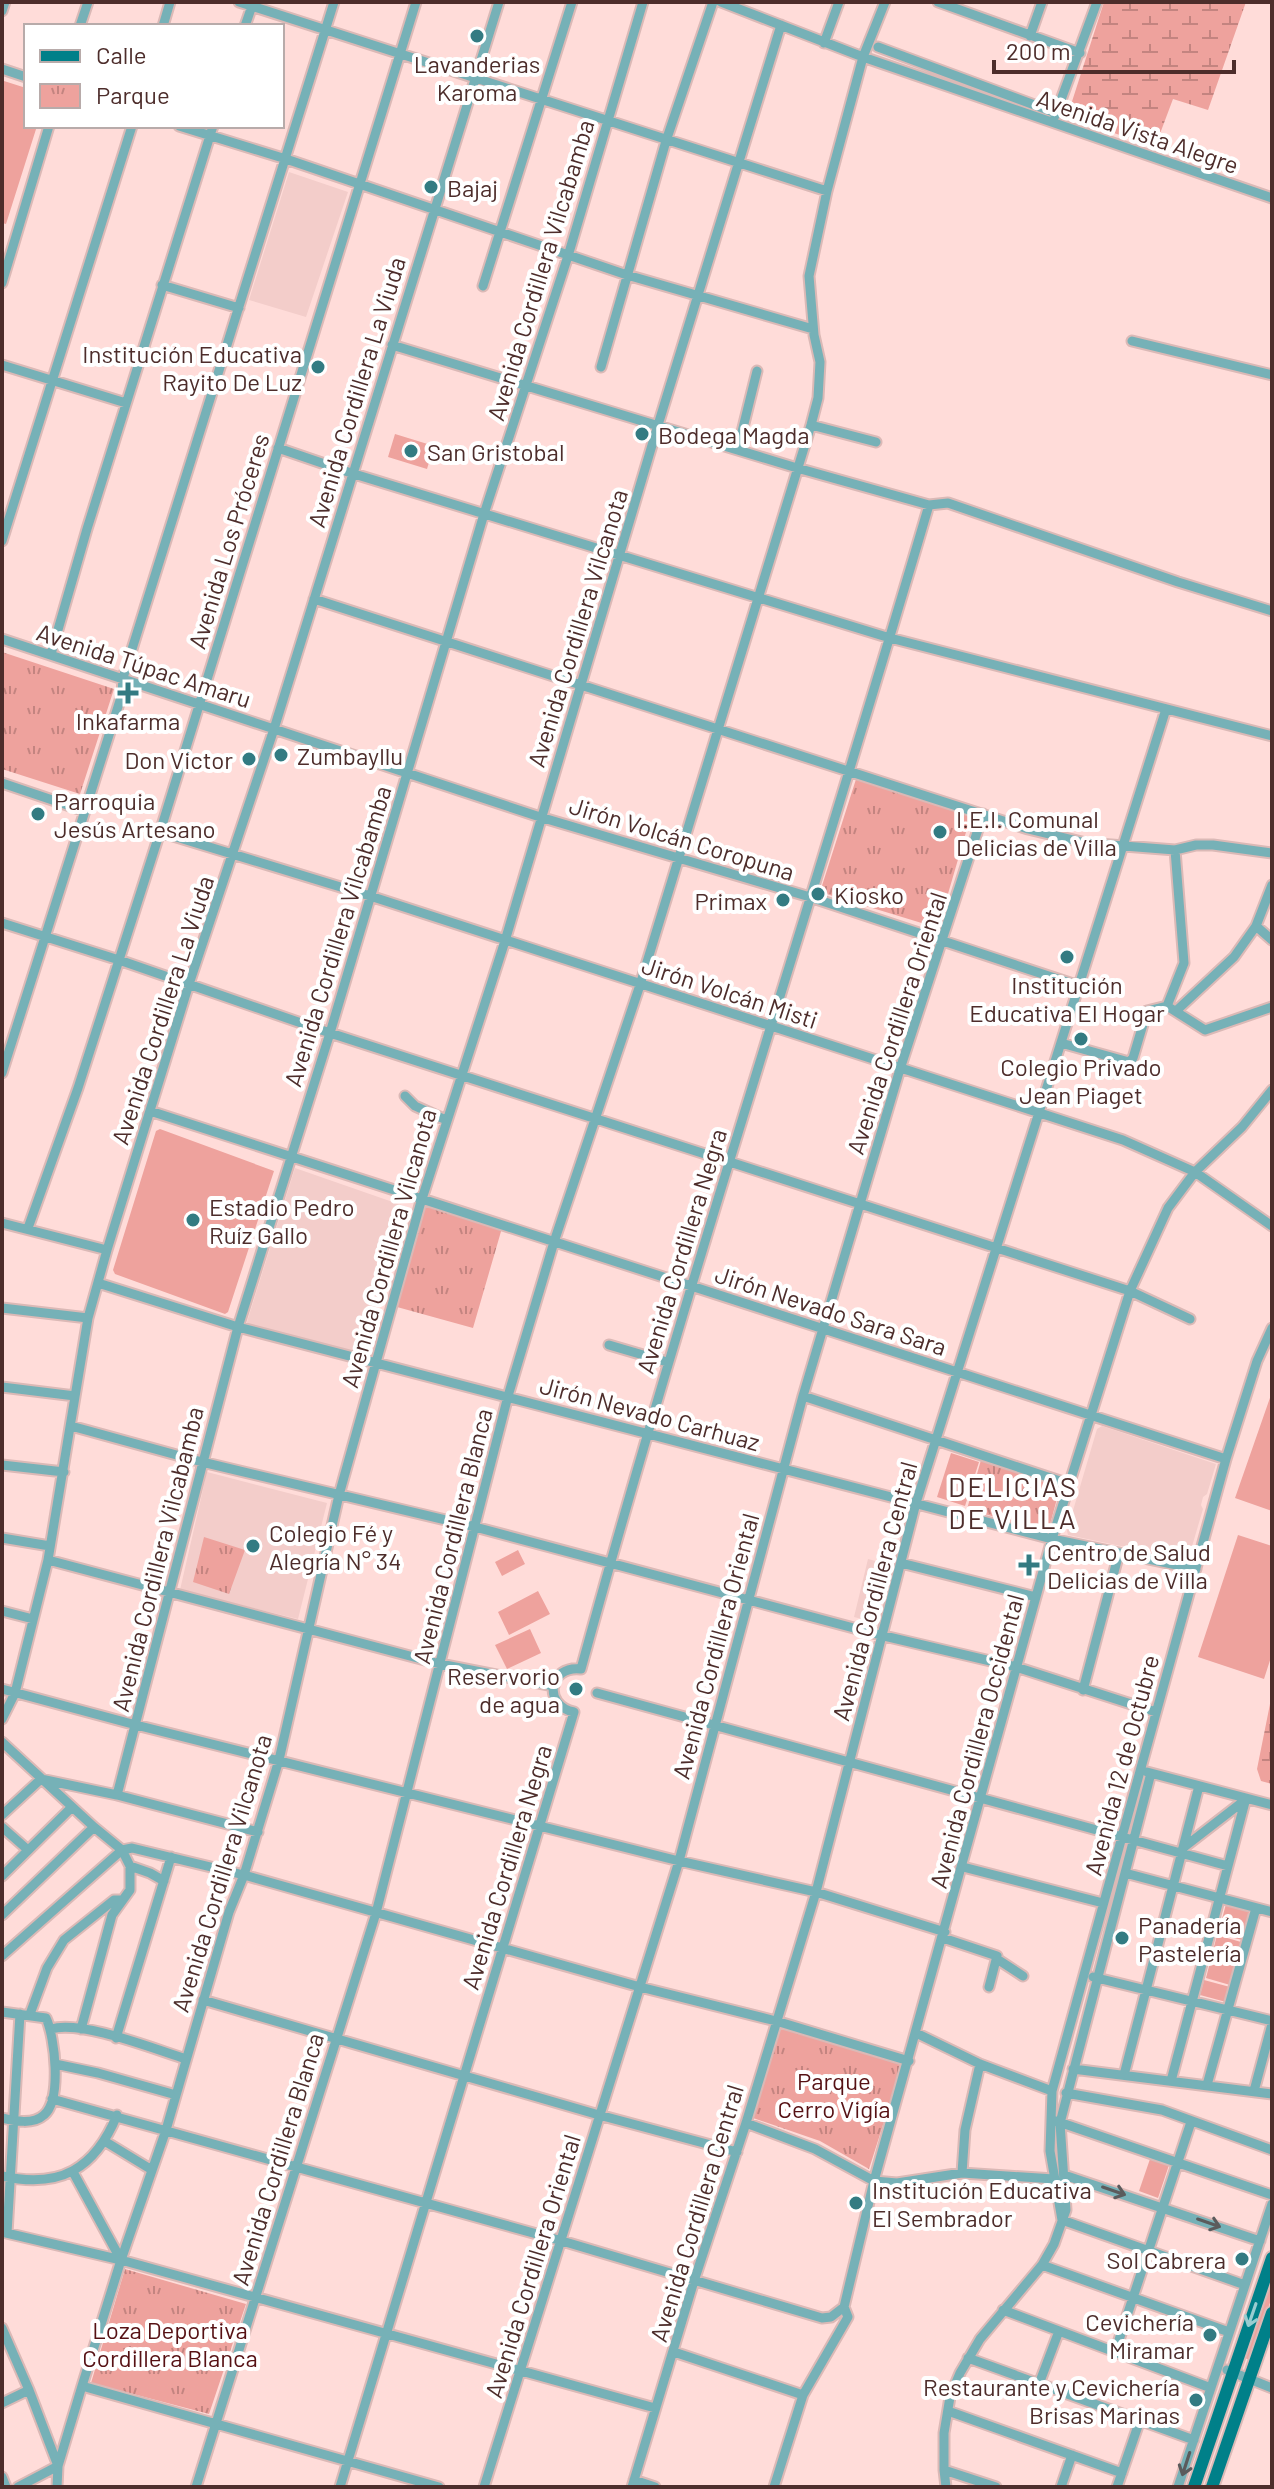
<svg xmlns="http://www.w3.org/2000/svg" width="1274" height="2489" font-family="Barlow,sans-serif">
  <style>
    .built { fill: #f3cdca }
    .grass { fill: #eea29d }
    .wetland { fill: url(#wetland-marsh) }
    .park { fill: url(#park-tufts) }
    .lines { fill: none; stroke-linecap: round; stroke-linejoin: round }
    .minor-casing { stroke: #dbb9b6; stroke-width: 13 }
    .major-casing { stroke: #dbb9b6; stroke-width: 16 }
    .minor { stroke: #76b1b7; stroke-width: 9 }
    .major { stroke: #008089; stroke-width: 12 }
    .oneway { stroke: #5b5b5c }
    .oneway2 { stroke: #99ccd0 }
    .poi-dot { fill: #337b82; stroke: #fff; stroke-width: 3 }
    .labels { text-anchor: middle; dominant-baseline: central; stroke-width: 8; stroke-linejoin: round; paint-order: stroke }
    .poi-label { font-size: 24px; fill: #4d2d2b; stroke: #fff; text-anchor: start }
    .street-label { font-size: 24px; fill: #4d2d2b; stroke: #fff }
    .park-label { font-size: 24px; fill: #561114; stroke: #fff }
    .quarter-label { font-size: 28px; letter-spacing: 2px; fill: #4d2d2b; stroke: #fff }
  </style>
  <defs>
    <pattern id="wetland-marsh" width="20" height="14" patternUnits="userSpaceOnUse" patternTransform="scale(2)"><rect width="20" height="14" fill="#eea29d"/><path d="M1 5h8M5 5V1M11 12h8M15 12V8" fill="none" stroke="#c38480"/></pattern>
    <pattern id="park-tufts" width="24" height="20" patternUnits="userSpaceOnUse" patternTransform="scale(2)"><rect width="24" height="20" fill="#eea29d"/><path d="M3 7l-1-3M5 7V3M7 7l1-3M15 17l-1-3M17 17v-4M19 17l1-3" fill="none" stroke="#c38480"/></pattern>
  </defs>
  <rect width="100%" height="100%" fill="#ffdcd9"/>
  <path class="built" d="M289 172 348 192 306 317 249 300Z
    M295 1168 407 1207 361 1354 246 1325Z
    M1102 1426 1216 1464 1207 1494 1203 1497 1201 1505 1203 1509 1188 1560 1068 1535 1067 1531 1097 1429Z
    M207 1472 327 1503 298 1619 180 1590Z
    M868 1559 891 1565 877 1623 854 1617Z"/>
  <path class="grass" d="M4 81 26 88V126H37L6 224 2 223Z
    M395 434 434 446 427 469 388 457Z
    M160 1129 274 1171 228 1312 225 1314 115 1274 113 1270 156 1131Z
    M1272 1392V1511L1235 1498Z
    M951 1453 979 1462 965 1506 937 1497Z
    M1238 1535 1272 1546V1654L1264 1679 1198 1657Z
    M518 1550 525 1564 502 1576 495 1562Z
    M538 1591 550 1614 509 1635 498 1612Z
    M530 1629 541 1653 507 1669 495 1645Z
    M1226 1904 1250 1910 1242 1940 1218 1934Z
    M1217 1935 1241 1942 1230 1985 1206 1978Z
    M1150 2159 1169 2165 1158 2198 1139 2191Z
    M1272 2268V2297L1250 2360 1242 2357Z"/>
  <path class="wetland" d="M1104 2H1246L1208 110 1173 99 1155 147 1067 117Z
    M1272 1694V1784L1261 1781 1257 1769Z"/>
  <path class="park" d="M2 652 114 689 80 794 2 769Z
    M857 776 971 815 938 928 820 892Z
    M426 1204 502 1228 473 1328 397 1307Z
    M981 1460 1061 1484 1048 1532 967 1509Z
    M204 1537 245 1550 229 1594 193 1582Z
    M1204 1980 1230 1987 1226 2002 1200 1995Z
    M779 2025 903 2062 869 2169 820 2141 753 2118Z
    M125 2269 246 2304 209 2414 91 2383Z"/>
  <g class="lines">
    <g class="minor-casing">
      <path id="minor" d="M239 2 827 191
        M721 2 863 57 1272 198
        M938 2 1080 53
        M2 11 5 2
        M80 26 88 2
        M163 26 170 2
        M245 26 253 3
        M1030 36 1042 2
        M824 43 839 2
        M878 47 1056 113
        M2 69 26 77
        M1055 116 1097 2
        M179 126 286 159 627 275 813 329
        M2 283 49 126
        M162 285 239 308
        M483 286 572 2
        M1132 341 1272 375
        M392 345 797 468 929 505 948 503 1178 582 1272 611
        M2 365 126 403
        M601 367 666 141 713 2
        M811 425 876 442
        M278 448 351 473 890 638 1272 736
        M738 448 757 371
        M2 541 132 126
        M314 599 1028 829 1086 843 1175 850 1196 845H1213L1272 853
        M2 639 540 817 810 897 1079 986
        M51 654 87 529 213 126
        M2 783 85 811
        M160 832 370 896 1123 1140 1195 1172 1272 1226
        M2 923 119 960 330 1033 1130 1291 1190 1319
        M1256 926 1272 940
        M1167 1006 1184 963 1175 850
        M1176 1011 1234 957 1256 926 1272 885
        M1061 1043 1129 1062 1133 1058 1147 1011 1167 1006 1205 1030 1272 1007
        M2 1073 122 694 123 678 334 2
        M405 1096 415 1106 446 1120
        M150 1111 1226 1459
        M2 1223 107 1250
        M28 1228 78 1088 160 832 416 2
        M98 1283 238 1327 1052 1539 1196 1569
        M2 1308 88 1318
        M609 1345 667 1362
        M2 1387 75 1396
        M803 1396 1069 1484
        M71 1426 202 1462 475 1527 880 1635 1016 1667 1156 1712
        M2 1465 64 1472
        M2 1538 50 1546
        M48 1560 440 1664 554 1686
        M901 1563 1036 1597
        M2 1611 33 1619
        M2 1689 136 1725 679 1861 816 1892 945 1932
        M1083 1690 1119 1553
        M597 1693 1228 1866
        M2 1719 15 1693 48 1560 88 1318 107 1250 189 984 274 729 499 2
        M2 1742 94 1827 122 1850 130 1866V1890L112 1915 81 2029
        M1147 1772 1272 1805
        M117 1795 238 1327 330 1033 484 514 568 256 643 2
        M2 1815 41 1779 117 1795 258 1832
        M2 1827 28 1850
        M1183 1848 1245 1800
        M122 1850 132 1848 244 1875 640 1987 776 2021 909 2061
        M130 1866 150 1873 164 1881
        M963 1867 1103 1903
        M1125 1873 1272 1912
        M2 1876 72 1807
        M2 1915 94 1827
        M943 1938 997 1956 989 1987
        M2 1956 122 1850
        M997 1959 1023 1976
        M1093 1977 1272 2021
        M203 2000 599 2115 737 2152
        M2 2012 46 2018C55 2037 62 2100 44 2115 33 2125 15 2121 2 2118
        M30 2014 47 1968 64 1940 114 1900H121
        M51 2029C82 2020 154 2049 186 2059
        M916 2033 980 2064 1052 2091
        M116 2038 171 1857
        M55 2064 98 2073 176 2095
        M1073 2069 1272 2094
        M1124 2075 1199 1786
        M1171 2081 1246 1798
        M1207 2085 1256 1908
        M1254 2091 1272 2024
        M1066 2093 1162 2110 1272 2150
        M52 2099 562 2241 822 2318 831 2317 844 2307 874 2181 1052 1539 1130 1291 1168 1208 1195 1172 1242 1127 1272 1090
        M1056 2121 1272 2195
        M746 2123 815 2149 874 2181 897 2183 962 2173 1054 2179
        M106 2142 152 2170
        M73 2172 121 2260
        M962 2173 965 2130 980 2064
        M1064 2175 1260 2241
        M2 2176C60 2189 95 2169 117 2115
        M1062 2220 1050 2151 1052 2091 1226 1459 1257 1361 1272 1328
        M1062 2220 1245 2285
        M2 2232 121 2260 655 2408
        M7 2233 20 2014
        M1042 2265 1229 2332
        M1003 2310 1211 2388
        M2 2328 29 2390 58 2466 18 2487
        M674 2352 803 2395
        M1115 2352 1191 2122
        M968 2358 1194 2440
        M1227 2370 1272 2388
        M1039 2384 1059 2331
        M82 2386 439 2487
        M2 2403 29 2390
        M948 2411 1122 2473
        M944 2470 996 2487
        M2 2477 6 2487
        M634 2480 655 2487
        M57 2487 58 2466 82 2386 121 2260 166 2130 229 1912 244 1875 279 1760 339 1495 420 1205 505 941 658 425 781 25
        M196 2487 376 1913 508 1396 554 1242 640 985 811 425 818 398 820 362 814 335 809 276 827 191 863 57 885 2
        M340 2487 574 1712C542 1705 549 1665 581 1669 688 1278 815 894 929 505
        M484 2487 679 1861 803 1396 900 1069 983 814
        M632 2487 694 2281 746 2123 816 1892 916 1503 1166 709
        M774 2487 803 2395 848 2317 844 2307
        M946 2487 944 2470V2433L950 2397 960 2373 980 2339 1042 2265 1054 2244 1066 2210 1060 2123 1151 1773
        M1061 2487 1072 2455
        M1117 2487 1140 2420
        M1178 2487 1272 2204"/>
    </g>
    <g class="major-casing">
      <path id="major" d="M1194 2487 1272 2258
        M1212 2487 1272 2313"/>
    </g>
    <use href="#minor" class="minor"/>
    <use href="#major" class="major"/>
  </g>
  <defs><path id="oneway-shaft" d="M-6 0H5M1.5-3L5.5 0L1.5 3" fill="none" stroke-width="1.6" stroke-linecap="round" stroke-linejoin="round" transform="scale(2)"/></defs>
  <g class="oneway">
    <use href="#oneway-shaft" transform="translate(1114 2191) rotate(19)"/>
    <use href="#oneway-shaft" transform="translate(1209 2223) rotate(19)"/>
    <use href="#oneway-shaft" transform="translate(1186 2464) rotate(108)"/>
  </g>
  <use class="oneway2" href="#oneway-shaft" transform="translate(1252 2315) rotate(109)"/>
  <g class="poi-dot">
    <circle cx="477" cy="36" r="8"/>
    <circle cx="431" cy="187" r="8"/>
    <circle cx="318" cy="367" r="8"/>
    <circle cx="642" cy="434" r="8"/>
    <circle cx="411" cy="451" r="8"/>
    <path d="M124 681h8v8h8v8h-8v8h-8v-8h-8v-8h8z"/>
    <circle cx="281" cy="755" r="8"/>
    <circle cx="249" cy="759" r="8"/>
    <circle cx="38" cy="814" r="8"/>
    <circle cx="940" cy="832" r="8"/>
    <circle cx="818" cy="894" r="8"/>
    <circle cx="783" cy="900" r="8"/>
    <circle cx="1067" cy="957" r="8"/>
    <circle cx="1081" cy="1039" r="8"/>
    <circle cx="193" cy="1220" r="8"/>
    <circle cx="253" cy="1546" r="8"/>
    <path d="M1025 1553h8v8h8v8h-8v8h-8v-8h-8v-8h8z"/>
    <circle cx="576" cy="1689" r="8"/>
    <circle cx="1122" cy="1938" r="8"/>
    <circle cx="856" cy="2203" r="8"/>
    <circle cx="1242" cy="2259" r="8"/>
    <circle cx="1210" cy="2335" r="8"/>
    <circle cx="1196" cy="2400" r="8"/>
  </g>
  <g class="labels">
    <g class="poi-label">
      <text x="477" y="63" text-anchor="middle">Lavanderias<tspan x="477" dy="28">Karoma</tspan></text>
      <text x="447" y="187">Bajaj</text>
      <text x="302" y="353" text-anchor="end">Institución Educativa<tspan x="302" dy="28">Rayito De Luz</tspan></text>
      <text x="658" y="434">Bodega Magda</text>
      <text x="427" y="451">San Gristobal</text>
      <text x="128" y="720" text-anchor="middle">Inkafarma</text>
      <text x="297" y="755">Zumbayllu</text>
      <text x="233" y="759" text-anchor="end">Don Victor</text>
      <text x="54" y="800">Parroquia<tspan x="54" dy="28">Jesús Artesano</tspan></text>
      <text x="956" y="818">I.E.I. Comunal<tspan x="956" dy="28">Delicias de Villa</tspan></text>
      <text x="834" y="894">Kiosko</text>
      <text x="767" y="900" text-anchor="end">Primax</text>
      <text x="1067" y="984" text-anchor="middle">Institución<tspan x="1067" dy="28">Educativa El Hogar</tspan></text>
      <text x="1081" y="1066" text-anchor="middle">Colegio Privado<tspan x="1081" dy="28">Jean Piaget</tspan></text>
      <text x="209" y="1206">Estadio Pedro<tspan x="209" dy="28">Ruíz Gallo</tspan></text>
      <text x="269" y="1532">Colegio Fé y<tspan x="269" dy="28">Alegría N° 34</tspan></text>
      <text x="1047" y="1551">Centro de Salud<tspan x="1047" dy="28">Delicias de Villa</tspan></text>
      <text x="560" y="1675" text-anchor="end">Reservorio<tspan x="560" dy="28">de agua</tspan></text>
      <text x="1138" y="1924">Panadería<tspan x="1138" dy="28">Pastelería</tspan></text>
      <text x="872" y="2189">Institución Educativa<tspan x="872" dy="28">El Sembrador</tspan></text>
      <text x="1226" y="2259" text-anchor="end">Sol Cabrera</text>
      <text x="1194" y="2321" text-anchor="end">Cevichería<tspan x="1194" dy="28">Miramar</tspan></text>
      <text x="1180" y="2386" text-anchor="end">Restaurante y Cevichería<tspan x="1180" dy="28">Brisas Marinas</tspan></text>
    </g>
    <g class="street-label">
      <text transform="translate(1138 131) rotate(19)">Avenida Vista Alegre</text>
      <text transform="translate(540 270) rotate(-73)">Avenida Cordillera Vilcabamba</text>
      <text transform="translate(356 392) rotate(-73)">Avenida Cordillera La Viuda</text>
      <text transform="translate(228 541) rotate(-73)">Avenida Los Próceres</text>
      <text transform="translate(577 628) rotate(-73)">Avenida Cordillera Vilcanota</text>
      <text transform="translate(144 665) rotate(18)">Avenida Túpac Amaru</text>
      <text transform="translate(682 838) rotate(17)">Jirón Volcán Coropuna</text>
      <text transform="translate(337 936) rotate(-73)">Avenida Cordillera Vilcabamba</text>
      <text transform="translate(730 992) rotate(18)">Jirón Volcán Misti</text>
      <text transform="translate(162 1010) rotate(-72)">Avenida Cordillera La Viuda</text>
      <text transform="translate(896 1023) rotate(-72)">Avenida Cordillera Oriental</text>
      <text transform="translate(388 1248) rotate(-74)">Avenida Cordillera Vilcanota</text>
      <text transform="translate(681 1251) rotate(-73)">Avenida Cordillera Negra</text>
      <text transform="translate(831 1310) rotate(18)">Jirón Nevado Sara Sara</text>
      <text transform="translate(650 1413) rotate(15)">Jirón Nevado Carhuaz</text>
      <text transform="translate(452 1536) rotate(-76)">Avenida Cordillera Blanca</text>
      <text transform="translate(157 1559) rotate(-76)">Avenida Cordillera Vilcabamba</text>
      <text transform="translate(874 1591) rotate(-75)">Avenida Cordillera Central</text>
      <text transform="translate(715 1646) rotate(-75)">Avenida Cordillera Oriental</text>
      <text transform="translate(976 1741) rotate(-75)">Avenida Cordillera Occidental</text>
      <text transform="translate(1121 1765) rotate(-75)">Avenida 12 de Octubre</text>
      <text transform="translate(506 1867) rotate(-73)">Avenida Cordillera Negra</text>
      <text transform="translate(221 1873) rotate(-73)">Avenida Cordillera Vilcanota</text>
      <text transform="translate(277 2159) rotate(-73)">Avenida Cordillera Blanca</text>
      <text transform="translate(696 2213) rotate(-73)">Avenida Cordillera Central</text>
      <text transform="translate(532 2266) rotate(-73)">Avenida Cordillera Oriental</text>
    </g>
    <g class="park-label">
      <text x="834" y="2080">Parque<tspan x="834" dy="28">Cerro Vigía</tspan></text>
      <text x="170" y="2329">Loza Deportiva<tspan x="170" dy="28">Cordillera Blanca</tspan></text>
    </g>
    <g class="quarter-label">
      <text x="1013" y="1486">DELICIAS<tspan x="1013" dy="32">DE VILLA</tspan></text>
    </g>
  </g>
  <rect width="1274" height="2489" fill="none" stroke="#4d2d2b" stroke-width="8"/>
  <rect x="24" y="24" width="260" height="104" fill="#ffffff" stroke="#b8abaa" stroke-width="2"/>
  <rect x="40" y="50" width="40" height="12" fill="#008089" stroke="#b8abaa" stroke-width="2"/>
  <text x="96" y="64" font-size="24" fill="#4d2d2b">Calle</text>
  <rect x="40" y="84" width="40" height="24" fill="url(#park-tufts)" stroke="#b8abaa" stroke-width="2"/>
  <text x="96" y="104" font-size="24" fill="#4d2d2b">Parque</text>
  <path d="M994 60v12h240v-12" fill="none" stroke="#4d2d2b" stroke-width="4"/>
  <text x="1006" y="60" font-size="24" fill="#4d2d2b" stroke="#ffffff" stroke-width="6" paint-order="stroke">200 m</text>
</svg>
